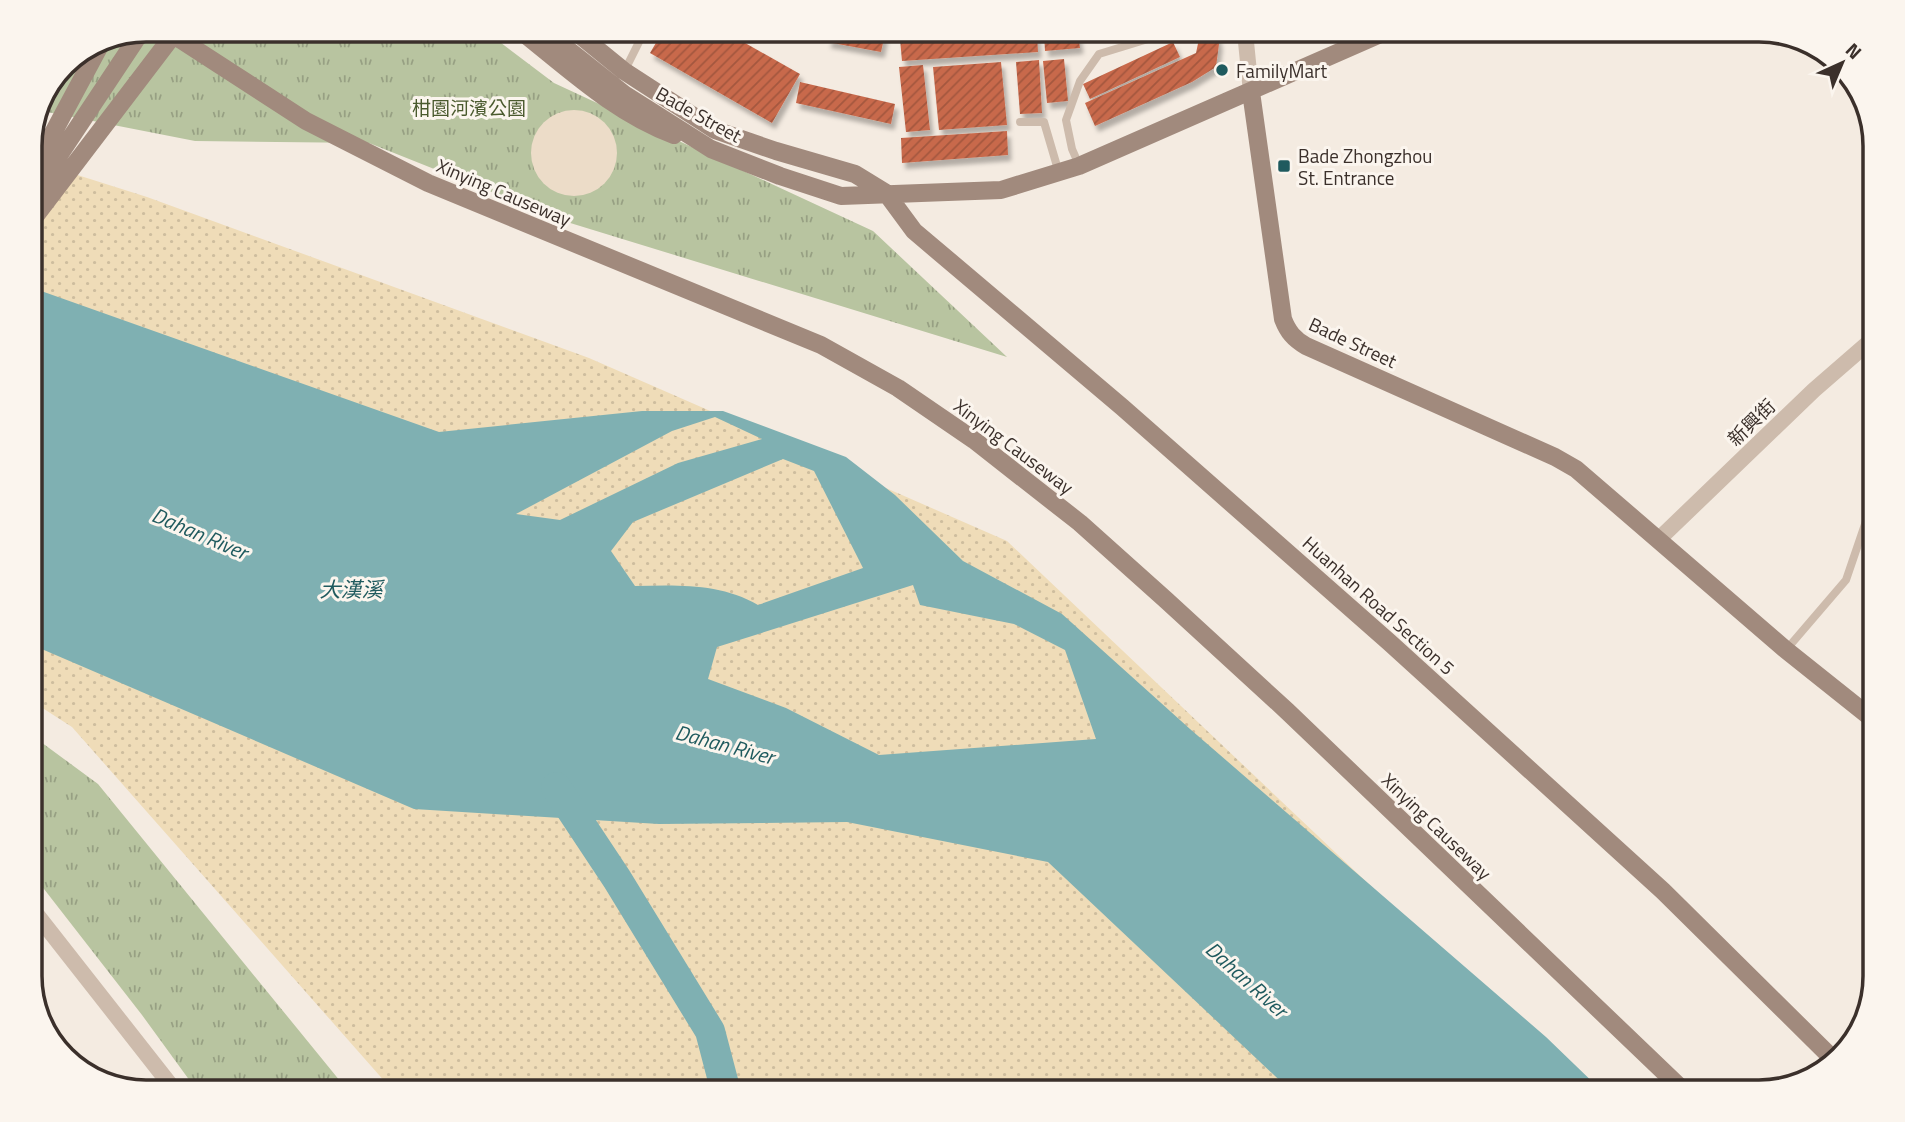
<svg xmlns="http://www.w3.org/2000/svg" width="1905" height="1122" font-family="'Titillium Web','Noto Sans TC',sans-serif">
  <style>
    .sand { fill: url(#sand-dots) }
    .park { fill: url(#park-tufts) }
    .plaza { fill: #ecdcc8 }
    .water { fill: #7fb0b2; fill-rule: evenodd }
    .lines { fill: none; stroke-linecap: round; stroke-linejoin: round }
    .river { stroke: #7fb0b2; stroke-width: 30 }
    .building { fill: url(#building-hatch); filter: url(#shadow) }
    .lane { stroke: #cdbbac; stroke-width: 8 }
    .street { stroke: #cdbbac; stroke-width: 16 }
    .secondary { stroke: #a18a7d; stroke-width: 18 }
    .poi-dot { fill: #1f5a5e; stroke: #fbf5ee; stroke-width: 2.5 }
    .labels { text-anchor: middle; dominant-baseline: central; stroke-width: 6; stroke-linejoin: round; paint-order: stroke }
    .poi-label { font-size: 19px; fill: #3b302b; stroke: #fbf5ee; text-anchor: start }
    .park-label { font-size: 19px; fill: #4a5a2e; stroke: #fbf5ee }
    .street-label { font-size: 19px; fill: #3b302b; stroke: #fbf5ee }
    .water-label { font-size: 21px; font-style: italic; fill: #1f5a5e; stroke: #fbf5ee }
    .rim { fill: none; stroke: #3b302b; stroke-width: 3.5 }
  </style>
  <defs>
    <pattern id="sand-dots" width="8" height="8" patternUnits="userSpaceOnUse" patternTransform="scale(1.75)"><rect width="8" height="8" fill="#efdcb8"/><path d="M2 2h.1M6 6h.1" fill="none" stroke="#cebd9e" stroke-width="1.8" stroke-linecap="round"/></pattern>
    <pattern id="park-tufts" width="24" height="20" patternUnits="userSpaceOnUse" patternTransform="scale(1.75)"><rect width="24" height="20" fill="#b8c4a0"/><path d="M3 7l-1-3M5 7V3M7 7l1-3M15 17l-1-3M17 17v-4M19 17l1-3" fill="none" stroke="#97a083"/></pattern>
    <pattern id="building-hatch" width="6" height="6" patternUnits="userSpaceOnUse" patternTransform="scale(1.75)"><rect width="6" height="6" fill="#c8694b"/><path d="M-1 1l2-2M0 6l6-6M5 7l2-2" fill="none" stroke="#a4573f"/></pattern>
    <filter id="shadow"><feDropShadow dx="3.5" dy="6" stdDeviation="2" flood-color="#0004"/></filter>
  </defs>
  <rect width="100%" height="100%" fill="#f4ebe1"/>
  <path class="sand" d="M30 160 147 197 589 358 1007 541 1588 1092H394L72 727 30 700Z"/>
  <path class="park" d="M492 36 554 83 873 231 1007 357 567 222 369 143 195 141 42 111 64 63 102 38Z
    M30 734 98 784 349 1092H198L142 1015 30 871Z"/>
  <path class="plaza" d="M531 153a43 43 0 1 1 86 0a43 43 0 1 1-86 0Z"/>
  <path class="water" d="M30 285 44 292 439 432 642 411H723L846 457 895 495 963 561 1062 614 1190 729 1546 1037 1603 1092H1292L1048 862 847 822 659 824 414 809 30 644ZM715 417 762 439 678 463 560 520 516 514 672 431ZM783 459 814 471 863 568 758 605C721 583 677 585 635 586L611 551 633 522ZM913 585 920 605 1014 624 1065 650 1096 739 879 755 786 708 708 679 717 647Z"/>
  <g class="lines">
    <path class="river" d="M556 787 617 879 710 1031 726 1092"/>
  </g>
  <path class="building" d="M1078 33 1080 48 1045 51 1044 34Z
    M1198 33H1217L1219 44 1216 67 1192 82 1095 126 1085 103 1196 53 1199 39Z
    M885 34 881 52 827 42 829 35Z
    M974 34H1037L1038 52 902 61 900 39Z
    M731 35 800 74 772 123 650 53 660 36Z
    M1173 42 1180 57 1090 99 1083 84Z
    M1064 59 1068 101 1047 103 1043 61Z
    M1039 60 1042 113 1020 114 1016 62Z
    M1001 62 1007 125 939 130 933 67Z
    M923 65 930 130 906 132 899 67Z
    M800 82 895 104 891 124 796 103Z
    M1007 131 1008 155 902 163 901 138Z"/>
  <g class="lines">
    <path class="lane" d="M625 70 642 36
      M1020 122H1044L1059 173
      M1079 165 1072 149 1066 120 1080 81 1099 54 1161 35
      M1786 650 1846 580 1875 495"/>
    <path class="street" d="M1245 32 1251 92
      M1658 540 1814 390 1875 337
      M30 906 176 1092"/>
    <path class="secondary" d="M527 36C573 73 619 115 674 135
      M551 36 624 94 711 149 780 176 841 196 1001 190 1079 166 1385 32
      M581 36 624 71 715 130 776 151 855 174 886 193 914 231 1122 407 1389 642 1663 891 1834 1060
      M178 38 306 121 428 183 821 345 898 388 974 440 1080 523 1166 600 1287 711 1685 1092
      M1251 92 1283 319C1288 332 1294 339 1306 346L1555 457 1576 469 1786 650 1875 721
      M30 176 104 38
      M30 199 137 38
      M30 223 171 38"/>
  </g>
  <g class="poi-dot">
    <circle cx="1222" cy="70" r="7"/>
    <rect x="1277" y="159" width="14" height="14" rx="3.5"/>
  </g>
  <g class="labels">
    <g class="poi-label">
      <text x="1236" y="70">FamilyMart</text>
      <text x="1298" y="155">Bade Zhongzhou<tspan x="1298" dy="22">St. Entrance</tspan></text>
    </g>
    <g class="park-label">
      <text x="469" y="107">柑園河濱公園</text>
    </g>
    <g class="street-label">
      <text transform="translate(699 114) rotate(29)">Bade Street</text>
      <text transform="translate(504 192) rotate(23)">Xinying Causeway</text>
      <text transform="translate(1353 342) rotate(25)">Bade Street</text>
      <text transform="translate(1751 422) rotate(-44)">新興街</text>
      <text transform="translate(1014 446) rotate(37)">Xinying Causeway</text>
      <text transform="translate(1379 605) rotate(42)">Huanhan Road Section 5</text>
      <text transform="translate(1437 826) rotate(44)">Xinying Causeway</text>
    </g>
    <g class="water-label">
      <text transform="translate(200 533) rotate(23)">Dahan River</text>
      <text x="351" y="589">大漢溪</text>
      <text transform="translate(725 744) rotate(15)">Dahan River</text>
      <text transform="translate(1247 979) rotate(42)">Dahan River</text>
    </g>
  </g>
  <path d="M0 0H1905V1122H0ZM146 42H1759A104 104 0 0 1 1863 146V976A104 104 0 0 1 1759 1080H146A104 104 0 0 1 42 976V146A104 104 0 0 1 146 42Z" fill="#fbf5ee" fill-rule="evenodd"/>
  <path class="rim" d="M146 42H1759A104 104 0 0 1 1863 146V976A104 104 0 0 1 1759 1080H146A104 104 0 0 1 42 976V146A104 104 0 0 1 146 42Z"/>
  <g transform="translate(1842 63) rotate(44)" stroke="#fbf5ee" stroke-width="5" paint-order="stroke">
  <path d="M0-5L12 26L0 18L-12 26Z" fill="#3b302b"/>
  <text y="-10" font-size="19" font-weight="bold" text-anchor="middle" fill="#3b302b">N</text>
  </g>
</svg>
